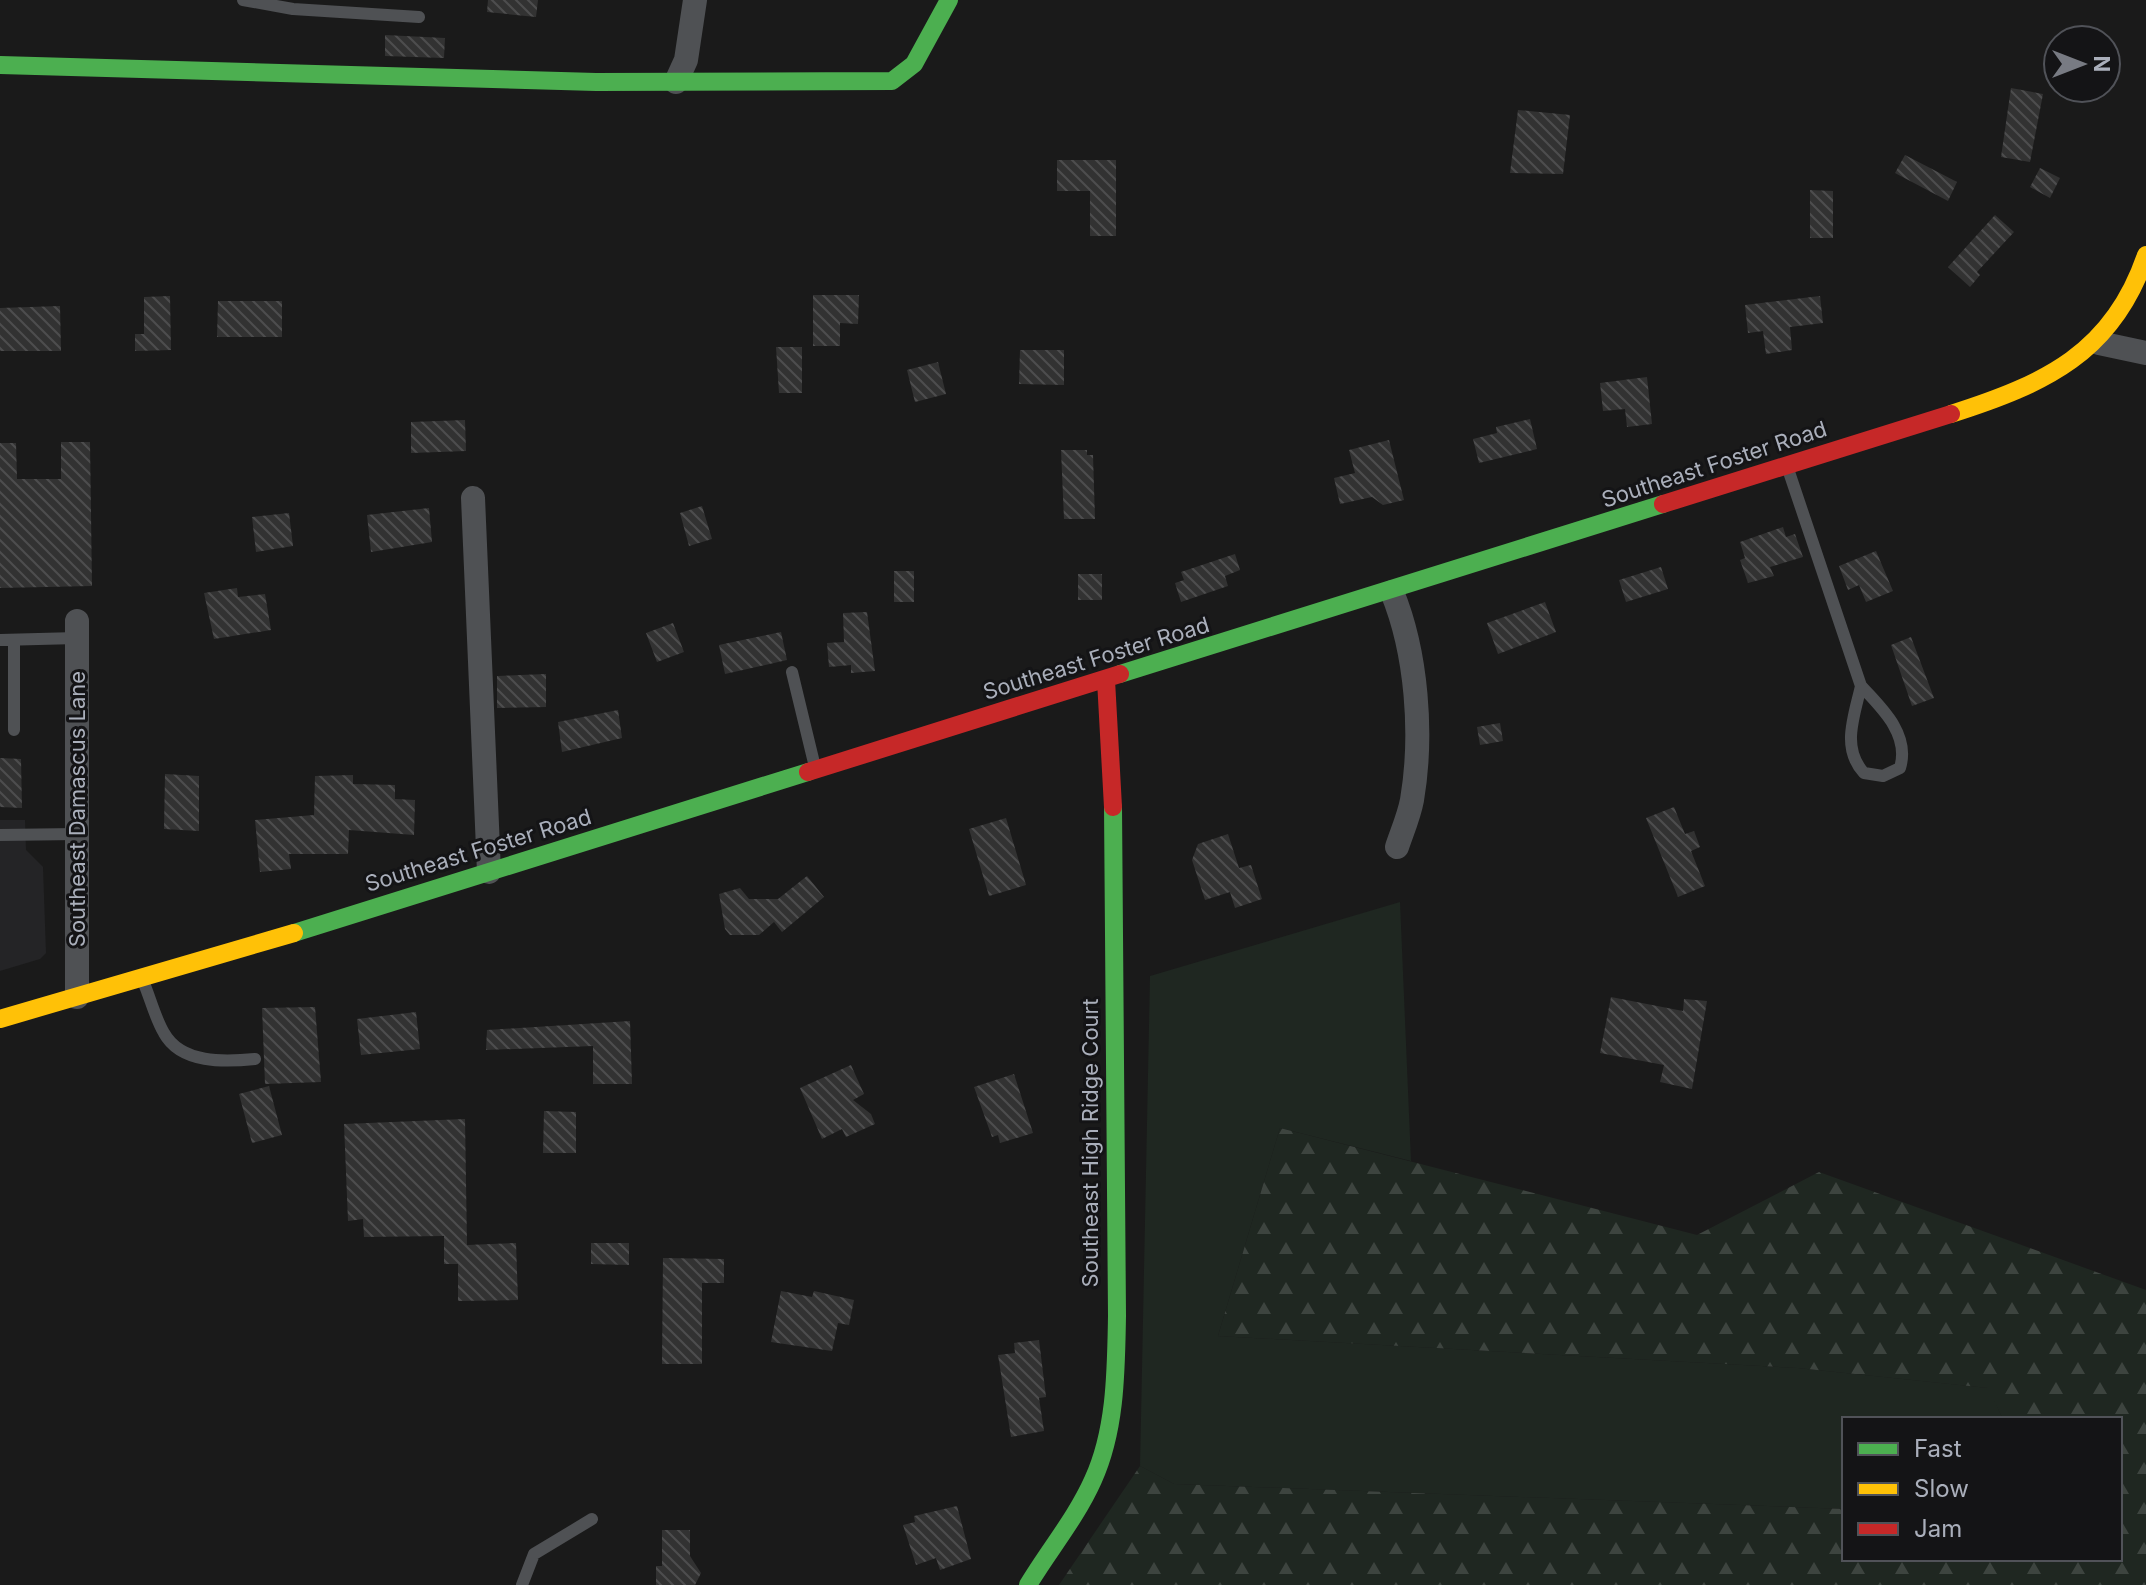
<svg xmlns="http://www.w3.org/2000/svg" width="2146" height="1585" font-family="Inter,sans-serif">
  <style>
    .built { fill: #242426 }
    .grass { fill: #1f2721 }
    .forest { fill: url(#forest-firs) }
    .building { fill: url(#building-back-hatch) }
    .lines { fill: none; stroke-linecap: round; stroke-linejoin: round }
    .lane { stroke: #4f5154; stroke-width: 12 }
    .street { stroke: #4f5154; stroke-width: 24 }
    .fast { stroke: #4caf50; stroke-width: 18 }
    .slow { stroke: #ffc107; stroke-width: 18 }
    .jam { stroke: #c62828; stroke-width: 18 }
    .labels { text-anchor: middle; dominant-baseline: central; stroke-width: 6; stroke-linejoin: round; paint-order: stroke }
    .street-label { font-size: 22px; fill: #aaafbb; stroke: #141416 }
  </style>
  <defs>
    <pattern id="forest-firs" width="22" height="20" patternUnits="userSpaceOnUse" patternTransform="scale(2)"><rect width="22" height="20" fill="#1f2721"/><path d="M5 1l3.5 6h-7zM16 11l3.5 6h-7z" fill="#3d443f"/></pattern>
    <pattern id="building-back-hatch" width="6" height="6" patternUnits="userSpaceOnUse" patternTransform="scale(2)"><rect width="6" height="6" fill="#323232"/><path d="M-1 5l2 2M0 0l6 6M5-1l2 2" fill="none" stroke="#4d4d4e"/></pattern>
  </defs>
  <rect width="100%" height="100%" fill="#1a1a1a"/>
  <path class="built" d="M0 820H25L26 850 43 867 46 953 40 959 0 971Z"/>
  <path class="grass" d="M1400 902 1411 1161 1280 1128 1218 1336 1798 1368 1989 1388 2003 1419H1844V1509L1174 1484 1140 1466 1150 976Z"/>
  <path class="forest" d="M1280 1128 1697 1235 1819 1172 2146 1290V1585H1059L1140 1466 1174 1484 1844 1509V1559H2120V1419H2003L1988 1388 1798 1368 1218 1336Z"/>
  <path class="building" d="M488 0H538L536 17 487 12Z
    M385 35 445 38 444 58 385 56Z
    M2011 88 2043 94 2030 162 2001 157Z
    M1518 110 1570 115 1563 174 1510 173Z
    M1905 155 1957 182 1948 201 1895 173Z
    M1057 160H1116V236H1090V191H1057Z
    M2040 168 2060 178 2050 198 2030 187Z
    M1810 190 1833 191V238H1810Z
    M1995 215 2014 232 1977 272 1980 275 1970 287 1948 267Z
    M813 295H859L858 324 840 323V346H813Z
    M170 296 171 350 135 351V334H144V297Z
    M1820 296 1823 323 1790 327 1792 350 1766 354 1763 331 1748 333 1745 305Z
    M218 301H282V337H217Z
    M60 306 61 351H0V308Z
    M776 347H802V393H779Z
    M1020 350H1064V385L1019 384Z
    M938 362 946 394 915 402 907 370Z
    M1647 377 1652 424 1627 427 1625 409 1603 411 1600 383Z
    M1530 419 1537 449 1479 463 1473 439 1497 433 1496 427Z
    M465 420 466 451 411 453V422Z
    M1389 440 1404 500 1383 505 1372 497 1340 504 1334 478 1355 473 1349 450Z
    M61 442H90L92 586 0 588V443H16L17 479H61Z
    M1061 450H1087V455H1093L1095 519H1064Z
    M702 506 712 539 689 546 680 513Z
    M429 508 432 542 371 552 367 515Z
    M289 513 293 546 256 552 252 517Z
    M1783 527 1786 537 1795 534 1803 557 1770 567 1774 576 1748 583 1740 560 1745 558 1740 542Z
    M1876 551 1893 591 1866 602 1859 585 1848 590 1839 566Z
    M1235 554 1240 570 1225 576 1228 586 1181 602 1175 583 1184 580 1181 572Z
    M1661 567 1668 589 1626 602 1619 580Z
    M894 571H914V602H894Z
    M1078 574H1102V600H1078Z
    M237 588 238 597 265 594 271 630 214 639 204 593Z
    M1545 602 1556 632 1498 654 1487 623Z
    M867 612 875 671 851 673V665L829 667 827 643 844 642 843 613Z
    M673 623 684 652 657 662 646 633Z
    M781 632 787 660 725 674 719 645Z
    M1911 637 1934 698 1912 706 1891 645Z
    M546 674V707L497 708V676Z
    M618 710 622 738 562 752 558 722Z
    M1500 723 1503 741 1480 745 1477 727Z
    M0 758 21 759 22 808 0 807Z
    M165 774 199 776V831L164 829Z
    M353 775V784L395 785V799L415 800 414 835 349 830 348 854H289L291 869 260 872 255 820 314 815 315 776Z
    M1674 807 1685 834 1694 831 1700 847 1691 851 1705 886 1678 897 1646 818Z
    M1006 818 1026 885 989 896 969 829Z
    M1228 834 1239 868 1251 865 1262 899 1235 908 1230 892 1205 900 1192 860 1198 844Z
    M807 876 824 897 782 932 774 922 759 935H730L725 929 719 894 740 888 749 899H778Z
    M1611 997 1683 1011 1684 999 1707 1001 1692 1089 1660 1082 1664 1065 1600 1053Z
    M315 1007 321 1082 265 1084 262 1008Z
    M416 1012 420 1049 361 1055 357 1019Z
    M630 1021 632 1084H593V1046L486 1050 487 1030Z
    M851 1065 864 1094 853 1100 871 1114 875 1124 846 1137 842 1129 822 1139 800 1088Z
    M1014 1074 1033 1133 1000 1143 998 1135 992 1137 974 1087Z
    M269 1086 282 1135 252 1143 239 1094Z
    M544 1111 576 1112V1153H543Z
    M465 1119 467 1245 516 1243 518 1300 458 1301V1264H444V1236L364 1237 363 1219 348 1221 344 1124Z
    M591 1243H629V1265L591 1264Z
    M663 1258 724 1259V1283H702V1364H662Z
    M781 1291 812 1297 814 1291 854 1300 849 1325 838 1323 832 1351 771 1342Z
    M1039 1340 1046 1397 1039 1398 1044 1431 1011 1437 998 1355 1015 1353 1014 1343Z
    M957 1506 971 1559 940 1570 936 1558 916 1565 903 1525 915 1522 914 1516Z
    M662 1530H690V1556L701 1573 695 1585H656V1566H662Z"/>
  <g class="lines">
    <path class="lane" d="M243 0 293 9 419 17
      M1787 466 1861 686C1883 709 1910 735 1900 768L1883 776 1864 773C1841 748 1854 717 1861 686
      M0 640 77 638
      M14 640V730
      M792 672 815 767
      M0 835 77 834
      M143 981C150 997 155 1018 164 1033 181 1064 225 1062 255 1059
      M522 1585 534 1554 592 1519"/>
    <path class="street" d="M676 82 686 60 695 0
      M2099 343 2146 353
      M473 498 489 872
      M1392 592C1417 653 1423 735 1412 800 1409 816 1402 832 1397 847
      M77 621V997"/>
    <path class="fast" d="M0 65 596 82 892 81 914 64 949 0
      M1120 674 1663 504
      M294 933 808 772
      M1028 1585C1049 1550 1076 1518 1093 1480 1116 1430 1116 1370 1117 1316L1113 807"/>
    <path class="slow" d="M1951 414C2045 384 2113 353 2146 255
      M0 1019 294 933"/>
    <path class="jam" d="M1663 504 1951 414
      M1106 680 1113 807
      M808 772 1120 674"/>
  </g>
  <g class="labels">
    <g class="street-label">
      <text transform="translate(1714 464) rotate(-18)">Southeast Foster Road</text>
      <text transform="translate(1096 658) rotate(-17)">Southeast Foster Road</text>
      <text transform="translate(77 809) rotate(-90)">Southeast Damascus Lane</text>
      <text transform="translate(478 850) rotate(-17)">Southeast Foster Road</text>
      <text transform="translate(1090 1143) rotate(-90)">Southeast High Ridge Court</text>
    </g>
  </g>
  <rect x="1842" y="1417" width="280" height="144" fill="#141416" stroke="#505258" stroke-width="2"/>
  <rect x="1858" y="1443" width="40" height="12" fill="#4caf50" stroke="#505258" stroke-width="2"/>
  <text x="1914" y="1457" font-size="24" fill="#aaafbb">Fast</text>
  <rect x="1858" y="1483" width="40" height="12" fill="#ffc107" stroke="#505258" stroke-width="2"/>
  <text x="1914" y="1497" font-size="24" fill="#aaafbb">Slow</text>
  <rect x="1858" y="1523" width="40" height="12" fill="#c62828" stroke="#505258" stroke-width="2"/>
  <text x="1914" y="1537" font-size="24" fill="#aaafbb">Jam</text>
  <g transform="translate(2082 64) rotate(90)"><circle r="38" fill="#141416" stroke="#505258" stroke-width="2"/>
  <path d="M0-6L14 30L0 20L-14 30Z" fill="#787b83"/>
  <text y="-12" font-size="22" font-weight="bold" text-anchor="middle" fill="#aaafbb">N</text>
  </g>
</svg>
